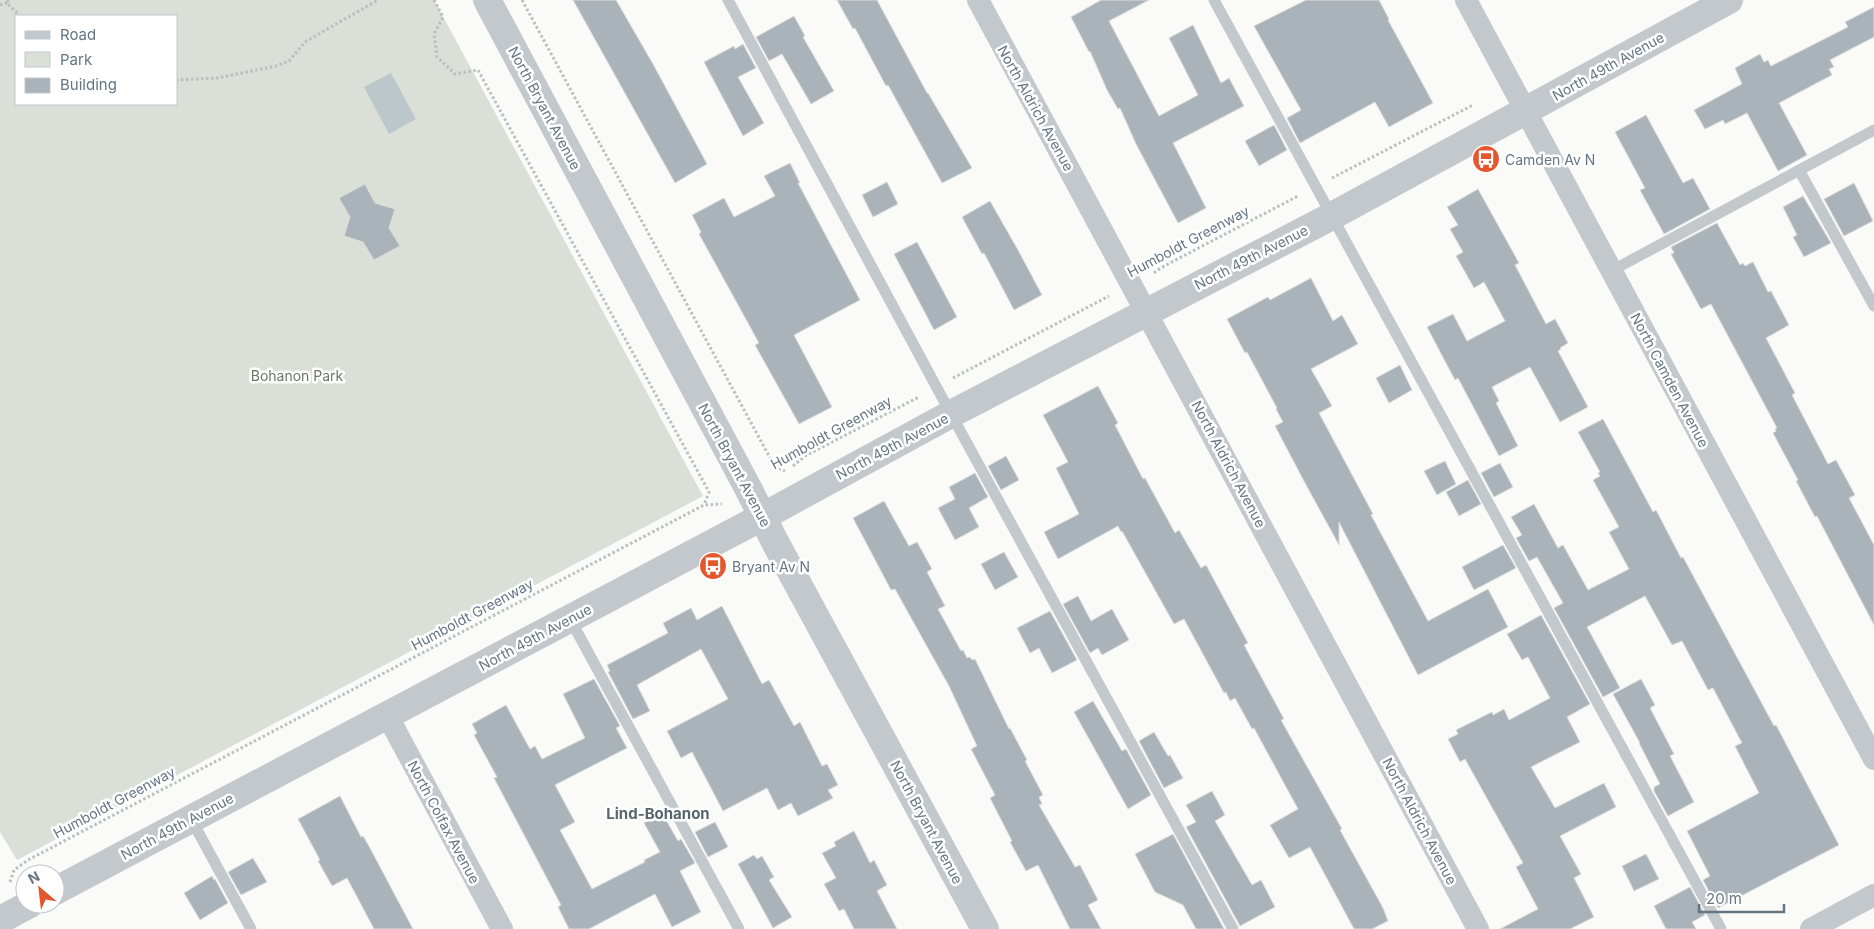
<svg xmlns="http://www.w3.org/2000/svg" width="1874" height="929" font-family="Inter,sans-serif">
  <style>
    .green { fill: #dadfd7; fill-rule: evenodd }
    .water { fill: #bbc7cb }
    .building { fill: #aab3b9; stroke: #dcdcda }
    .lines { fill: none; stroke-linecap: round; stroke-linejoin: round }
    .path { stroke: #bbbfc2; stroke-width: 3; stroke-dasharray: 2.5 2.5; stroke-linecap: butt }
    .service { stroke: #c3c8cc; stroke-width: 11 }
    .minor { stroke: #c3c8cc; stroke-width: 22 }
    .tertiary { stroke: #c3c8cc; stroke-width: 28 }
    .labels { text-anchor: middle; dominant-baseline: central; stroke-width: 5; stroke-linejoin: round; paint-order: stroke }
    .street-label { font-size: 14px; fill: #657683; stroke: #fff }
    .poi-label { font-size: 14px; fill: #657683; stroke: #fff; text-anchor: start }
    .park-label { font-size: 14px; fill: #687a64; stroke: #fff }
    .neighbourhood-label { font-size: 15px; font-weight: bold; fill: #57646e; stroke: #fff }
  </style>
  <rect width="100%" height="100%" fill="#fafaf8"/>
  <path class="green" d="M0 0H434L703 496 17 860 0 832ZM16 16H176V104H16Z"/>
  <path class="water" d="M391 73 416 119 389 134 364 87Z"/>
  <path class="building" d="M573 0H616L653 64 707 164 675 183Z
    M837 0H877L927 93H928L972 168 942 183 888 85 886 86 855 28 853 29Z
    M1101 0H1149L1109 21 1159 116 1198 95 1169 38 1193 25 1221 83 1229 78 1244 106 1173 143 1206 208 1178 223 1136 144 1120 108 1118 109 1107 90 1090 51 1089 52 1071 17Z
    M1306 0H1379L1389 19 1388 20 1433 103 1389 127 1375 102 1300 143 1287 118 1301 110 1254 26Z
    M1874 7V37L1830 60 1834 67 1829 69 1832 75 1779 103 1807 155 1778 171 1747 113 1725 124 1723 120 1705 129 1694 110 1742 84 1735 68 1760 54 1764 62 1768 60 1771 66 1848 27 1845 22Z
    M794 16 805 36 803 37 834 91 811 104 782 54 769 61 756 37Z
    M743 44 756 68 738 77 764 123 743 136 704 62 734 46 735 49Z
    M1646 115 1683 183 1693 178 1710 209 1664 234 1640 190 1645 188 1615 132Z
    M1274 125 1287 150 1259 166 1245 141Z
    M790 163 800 183H798L860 300 794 335 832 407 799 424 755 345 759 343 699 234 701 232 692 215 724 198 734 217 775 196 764 176Z
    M887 182 898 204 873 217 862 195Z
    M1854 183 1873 221 1844 236 1824 199Z
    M365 184 375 203 395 209 389 228 400 246 374 260 363 242 344 236 350 217 339 198Z
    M1478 189 1519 263 1515 265 1546 324 1555 319 1568 343 1560 348 1561 349 1558 351 1588 407 1560 422 1530 367 1492 387 1499 401 1496 403 1518 446 1499 456 1458 378 1455 380 1427 327 1453 314 1467 341 1505 321 1484 282 1474 288 1456 256 1463 252 1450 229 1458 225 1447 207Z
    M1803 196 1831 243 1804 257 1793 237 1797 235 1783 207Z
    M990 201 1018 250 1042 295 1014 310 984 253 982 254 962 217Z
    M1717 223 1740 265 1743 263 1745 266 1753 262 1768 292 1771 291 1789 325 1766 338 1795 393 1792 395 1828 464 1836 460 1855 495 1849 498 1874 545V625L1817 516 1815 517 1796 481 1798 480 1773 433 1776 431 1775 429 1777 428 1711 304 1701 309 1671 254 1674 253 1671 247Z
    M917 242 957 317 934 330 894 254Z
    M1311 278 1333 321 1342 315 1358 344 1311 369 1332 406 1319 413 1373 514 1371 515 1428 621 1488 589 1508 627 1418 675 1339 522V545L1305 483 1275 426 1283 422 1276 409 1277 408 1247 352 1245 353 1227 319 1268 297 1270 300Z
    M1400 365 1412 390 1389 403 1376 378Z
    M1098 386 1118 423 1115 425 1143 479 1145 478 1175 533 1179 530 1201 568 1206 565 1248 643 1244 645 1284 719 1281 720 1342 829 1340 830 1383 908 1388 921 1372 929H1354L1310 847 1289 858 1270 825 1298 809 1254 728 1252 729 1235 698 1230 701 1226 692 1224 693 1184 619 1174 624 1122 531 1121 532 1118 526 1058 559 1044 532 1079 514 1056 468 1068 462 1043 415Z
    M1603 419 1653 512 1656 510 1681 558 1683 557 1774 726 1776 725 1839 845 1718 908 1703 880 1710 876 1687 831 1759 793 1735 746 1742 743 1713 688 1708 690 1682 641 1672 645 1645 596 1587 627 1620 688 1603 697 1554 608 1563 603 1537 557 1529 561 1516 538 1522 535 1511 517 1534 504 1558 548 1563 545 1588 590 1629 569 1609 532 1619 527 1593 480 1600 476 1598 473 1600 472 1578 432Z
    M1006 456 1019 480 1001 490 988 466Z
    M1445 461 1456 484 1437 495 1424 471Z
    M1500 463 1513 487 1494 497 1481 473Z
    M975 473 988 497 969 508 979 527 955 540 938 508 955 499 949 487Z
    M1468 480 1481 504 1459 516 1446 492Z
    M884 501 909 546 917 542 932 569 927 572 945 606 938 609 961 651 963 650 967 658 970 657 972 660 975 659 1009 729 1010 728 1027 760 1025 761 1043 795 1039 797 1042 804 1039 805 1075 867 1080 865 1098 900 1088 905 1101 929H1070L1038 865 1026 871 1010 842 1012 841 990 798 995 795 971 749 977 746 949 686 895 589 891 590 853 518Z
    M1503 545 1516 568 1474 590 1462 567Z
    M1004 552 1018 577 995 590 981 564Z
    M1078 596 1091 621 1112 609 1129 640 1102 655 1098 648 1090 653 1063 604Z
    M722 606 762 684 769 680 794 726 800 722 822 766 827 764 838 785 828 790 833 798 798 816 791 803 778 810 767 788 723 811 692 752 681 758 667 731 728 699 701 649 637 685 650 711 633 719 608 672 610 671 607 665 668 633 663 623 691 608 697 620Z
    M1050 611 1077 660 1052 673 1039 648 1030 653 1017 628Z
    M1541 615 1590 704 1567 717 1580 742 1531 767 1555 808 1604 783 1616 807 1560 836 1581 874 1574 878 1594 917 1570 929H1500L1538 909 1516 867 1523 863 1465 759 1460 762 1448 739 1458 734 1456 730 1492 712 1493 715 1504 709 1509 720 1550 698 1528 657 1522 660 1507 634Z
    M594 679 620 726 616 728 627 748 555 785 575 822 560 830 592 889 645 862 644 860 660 852 644 823 662 813 678 841 681 839 695 863 680 871 701 912 672 927 655 894 589 929H569L558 907 561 905 494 778 497 777 474 735 477 733 472 724 506 705 530 749 535 746 542 759 585 738 563 694Z
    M1641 679 1655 705 1650 708 1674 754 1670 756 1694 802 1668 816 1654 791V787L1660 784 1639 743H1640L1613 694Z
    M1093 701 1122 751 1126 749 1151 795 1128 809 1074 712Z
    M1154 732 1168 756 1170 755 1183 778 1164 788 1139 741Z
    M1212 791 1225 815 1215 821 1252 885 1261 880 1275 907 1240 926 1186 827 1196 822 1186 805Z
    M340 796 361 837 363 836 370 848 413 929H374L347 878 332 886 318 861 320 860 298 819Z
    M715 822 728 847 708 857 695 832Z
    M854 831 870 863 874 860 887 885 877 891 897 929H854L844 909 839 911 824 884 836 878 822 853 836 846 834 842Z
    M1173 834 1224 929H1196L1183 905 1155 892 1135 854Z
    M1646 854 1659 879 1634 891 1622 866Z
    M754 855 757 859 762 856 774 877 769 880 792 917 773 928 738 864Z
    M253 858 267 882 241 895 228 872Z
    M212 876 214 880 215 879 228 903 200 920 184 893Z
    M1690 887 1705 915 1692 922 1696 929H1666L1654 906Z"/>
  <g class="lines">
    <path class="path" d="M8 0 7 3 20 16
      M434 0 443 17 434 34 437 57 455 74 478 70 709 492 704 505
      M522 0 775 467 785 471
      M0 5 7 3
      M176 80 217 78 276 66 289 61 305 42 378 0
      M1332 178 1473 105
      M1154 273 1156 271 1168 264 1298 196
      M953 378 1109 296
      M793 466 805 456 919 397
      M10 882 14 870 28 860 704 505 722 504"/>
    <path class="service" d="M728 0 951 414 1233 929
      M1214 0 1721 929
      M1799 170 1874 306
      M1611 271 1874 130
      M570 619 739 929
      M191 819 251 929"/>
    <path class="minor" d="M978 0 1478 929
      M1466 0 1874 759
      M387 715 502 929
      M1811 929 1874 895"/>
    <path class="tertiary" d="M487 0 748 488 775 542 985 929
      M55 891 762 517 951 414 1332 216 1729 0
      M0 920 30 904"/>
  </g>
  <defs>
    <g id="bus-disc" transform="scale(1.4375)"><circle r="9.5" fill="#e4572e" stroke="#fff"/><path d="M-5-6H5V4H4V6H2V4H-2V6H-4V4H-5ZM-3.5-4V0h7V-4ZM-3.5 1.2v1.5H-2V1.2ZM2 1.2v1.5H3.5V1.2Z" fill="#fff"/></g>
  </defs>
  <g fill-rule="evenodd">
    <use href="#bus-disc" x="1486" y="159"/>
    <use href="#bus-disc" x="713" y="566"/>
  </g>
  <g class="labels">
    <g class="street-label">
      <text transform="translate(1608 66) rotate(-29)">North 49th Avenue</text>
      <text transform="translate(545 108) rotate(62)">North Bryant Avenue</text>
      <text transform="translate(1036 108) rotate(61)">North Aldrich Avenue</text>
      <text transform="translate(1188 241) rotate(-28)">Humboldt Greenway</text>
      <text transform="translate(1251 257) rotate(-27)">North 49th Avenue</text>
      <text transform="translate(1670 380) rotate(62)">North Camden Avenue</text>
      <text transform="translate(831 432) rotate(-29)">Humboldt Greenway</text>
      <text transform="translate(892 446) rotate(-28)">North 49th Avenue</text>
      <text transform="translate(1229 464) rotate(62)">North Aldrich Avenue</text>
      <text transform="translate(735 465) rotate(62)">North Bryant Avenue</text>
      <text transform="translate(472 614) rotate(-28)">Humboldt Greenway</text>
      <text transform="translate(535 637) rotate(-28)">North 49th Avenue</text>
      <text transform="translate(114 802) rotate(-28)">Humboldt Greenway</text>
      <text transform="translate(1420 821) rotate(62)">North Aldrich Avenue</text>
      <text transform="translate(444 822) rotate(62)">North Colfax Avenue</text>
      <text transform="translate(927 822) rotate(62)">North Bryant Avenue</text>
      <text transform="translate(177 826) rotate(-28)">North 49th Avenue</text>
    </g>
    <g class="poi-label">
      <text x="1505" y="159">Camden Av N</text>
      <text x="732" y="566">Bryant Av N</text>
    </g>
    <g class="park-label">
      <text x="297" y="375">Bohanon Park</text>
    </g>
    <g class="neighbourhood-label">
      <text x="658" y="813">Lind-Bohanon</text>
    </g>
  </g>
  <rect x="15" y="15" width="162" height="90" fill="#ffffff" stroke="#c1c8cd"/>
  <rect x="25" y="31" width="25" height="8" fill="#c3c8cc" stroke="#c1c8cd"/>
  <text x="60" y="40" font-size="15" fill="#657683">Road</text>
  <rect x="25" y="52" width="25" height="15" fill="#dadfd7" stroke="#c1c8cd"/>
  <text x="60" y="65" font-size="15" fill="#657683">Park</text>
  <rect x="25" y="78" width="25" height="15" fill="#aab3b9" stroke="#c1c8cd"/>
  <text x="60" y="90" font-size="15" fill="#657683">Building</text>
  <g transform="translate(40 889) rotate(332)"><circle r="24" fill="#ffffff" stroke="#c1c8cd"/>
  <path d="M0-4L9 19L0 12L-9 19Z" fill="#e4572e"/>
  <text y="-8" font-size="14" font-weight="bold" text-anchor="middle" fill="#657683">N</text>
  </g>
  <path d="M1699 904v8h85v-8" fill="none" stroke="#657683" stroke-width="2.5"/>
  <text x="1706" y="904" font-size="15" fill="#657683" stroke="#ffffff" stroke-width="4" paint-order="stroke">20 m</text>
</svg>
